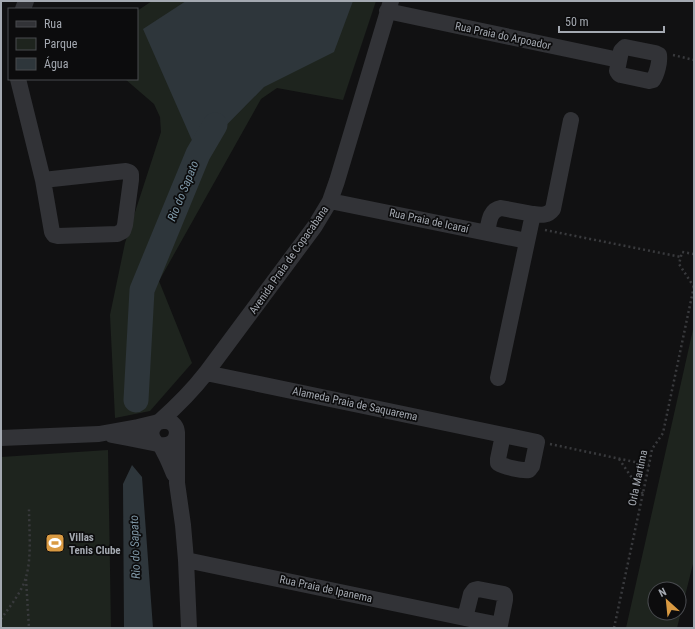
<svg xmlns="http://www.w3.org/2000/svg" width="695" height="629" font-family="'Roboto Condensed',sans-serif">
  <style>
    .green { fill: #1e241e; fill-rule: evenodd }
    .water { fill: #2e363b }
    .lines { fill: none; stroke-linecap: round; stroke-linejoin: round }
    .river { stroke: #2e363b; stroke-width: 25 }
    .path { stroke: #393a3d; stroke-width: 2.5; stroke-dasharray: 2 3; stroke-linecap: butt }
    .minor { stroke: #323337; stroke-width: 16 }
    .labels { text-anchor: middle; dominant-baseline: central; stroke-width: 3.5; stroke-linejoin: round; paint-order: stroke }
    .street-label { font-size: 11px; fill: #a4a9b1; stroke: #0c0c0d }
    .poi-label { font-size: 11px; font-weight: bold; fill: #a4a9b1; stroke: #0c0c0d; text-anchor: start }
    .water-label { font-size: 12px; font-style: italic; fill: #7f98a8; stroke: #0c0c0d }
  </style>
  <rect width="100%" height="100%" fill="#111112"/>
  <path class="green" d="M152 1H376L343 100 277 88 261 99 159 281 192 363 150 411 115 418 110 315 125 243 161 132 160 117 154 104 125 79H137V11Z
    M694 325V560L677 628H626ZM655 589H679V613H655Z
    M108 450 111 628H1V457Z"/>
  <path class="water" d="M186 1H353L334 52 264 87 198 154 143 29Z
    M132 465 142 477 153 628H124L123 484Z"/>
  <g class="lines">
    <path class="river" d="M136 400 142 290 198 154 215 125"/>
    <path class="path" d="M673 55 694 60
      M545 230 681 257
      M694 287 679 264 682 252 694 254
      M550 444 649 465
      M619 459 643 494
      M26 579 29 628
      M1 619C10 606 22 592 26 577 32 557 29 529 29 509
      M614 628 649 465 652 449 661 436 663 433 694 286"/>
    <path class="minor" d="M23 9 26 1
      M387 11 619 60
      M625 47 655 53 659 55C660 62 657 74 653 80L649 81 621 75 619 74 617 71 621 51Z
      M18 79 43 180 52 232 54 235 58 236 117 234 123 231 125 225 131 180V174L129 172 126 171 43 180
      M330 201 527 241
      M533 214C541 215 548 216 553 209L571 120
      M487 233C489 223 489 210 501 208L533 214 498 378
      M206 373 537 442 532 466 529 470C522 471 504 467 498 463V459L503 435
      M160 421C177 406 192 391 206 373L315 226 330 201 337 181 391 1
      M177 432V483L183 525 186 560 189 628
      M112 435 128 438 158 444
      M1 438 99 434 138 427 159 422
      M160 445C181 448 182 421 165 421 160 420 156 422 154 426 150 431 151 438 156 443 158 445 159 444 161 446 162 448 163 450 164 452 168 459 171 467 174 474
      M186 560 465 618 500 625 505 600V596L504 594 478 589 474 590 471 594 465 618"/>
  </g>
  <defs>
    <g id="stadium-square" transform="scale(1)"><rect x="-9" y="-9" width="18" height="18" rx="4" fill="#d99a42" stroke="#0c0c0d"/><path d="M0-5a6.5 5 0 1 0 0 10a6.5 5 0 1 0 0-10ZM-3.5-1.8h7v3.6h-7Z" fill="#fff"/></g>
  </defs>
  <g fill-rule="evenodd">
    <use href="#stadium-square" x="55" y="543"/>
  </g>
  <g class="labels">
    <g class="street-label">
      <text transform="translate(503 36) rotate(12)">Rua Praia do Arpoador</text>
      <text transform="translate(429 221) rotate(12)">Rua Praia de Icaraí</text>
      <text transform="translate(289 260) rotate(-55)">Avenida Praia de Copacabana</text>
      <text transform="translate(355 404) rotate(12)">Alameda Praia de Saquarema</text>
      <text transform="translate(638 478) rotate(-78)">Orla Martima</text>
      <text transform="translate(326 589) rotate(12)">Rua Praia de Ipanema</text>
    </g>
    <g class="poi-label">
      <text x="69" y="537">Villas<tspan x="69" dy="13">Tenis Clube</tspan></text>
    </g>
    <g class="water-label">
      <text transform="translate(183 191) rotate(-68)">Rio do Sapato</text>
      <text transform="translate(135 547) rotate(-92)">Rio do Sapato</text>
    </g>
  </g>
  <rect width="695" height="629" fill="none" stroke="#a4a9b1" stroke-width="4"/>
  <rect x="8" y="8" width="130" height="72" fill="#0c0c0d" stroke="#494b4f"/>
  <rect x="16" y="21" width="20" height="6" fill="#323337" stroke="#494b4f"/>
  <text x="44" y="28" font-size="12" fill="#a4a9b1">Rua</text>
  <rect x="16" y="38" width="20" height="12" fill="#1e241e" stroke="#494b4f"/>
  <text x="44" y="48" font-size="12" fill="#a4a9b1">Parque</text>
  <rect x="16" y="58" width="20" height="12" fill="#2e363b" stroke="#494b4f"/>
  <text x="44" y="68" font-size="12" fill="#a4a9b1">Água</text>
  <g transform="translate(667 601) rotate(333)"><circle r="19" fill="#0c0c0d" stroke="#494b4f"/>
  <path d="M0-3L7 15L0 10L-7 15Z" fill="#d99a42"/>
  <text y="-6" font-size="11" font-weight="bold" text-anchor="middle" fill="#a4a9b1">N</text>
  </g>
  <path d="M559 26v6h105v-6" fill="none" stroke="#a4a9b1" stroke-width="2"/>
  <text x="565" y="26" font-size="12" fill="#a4a9b1" stroke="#0c0c0d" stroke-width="3" paint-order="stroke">50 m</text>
</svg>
